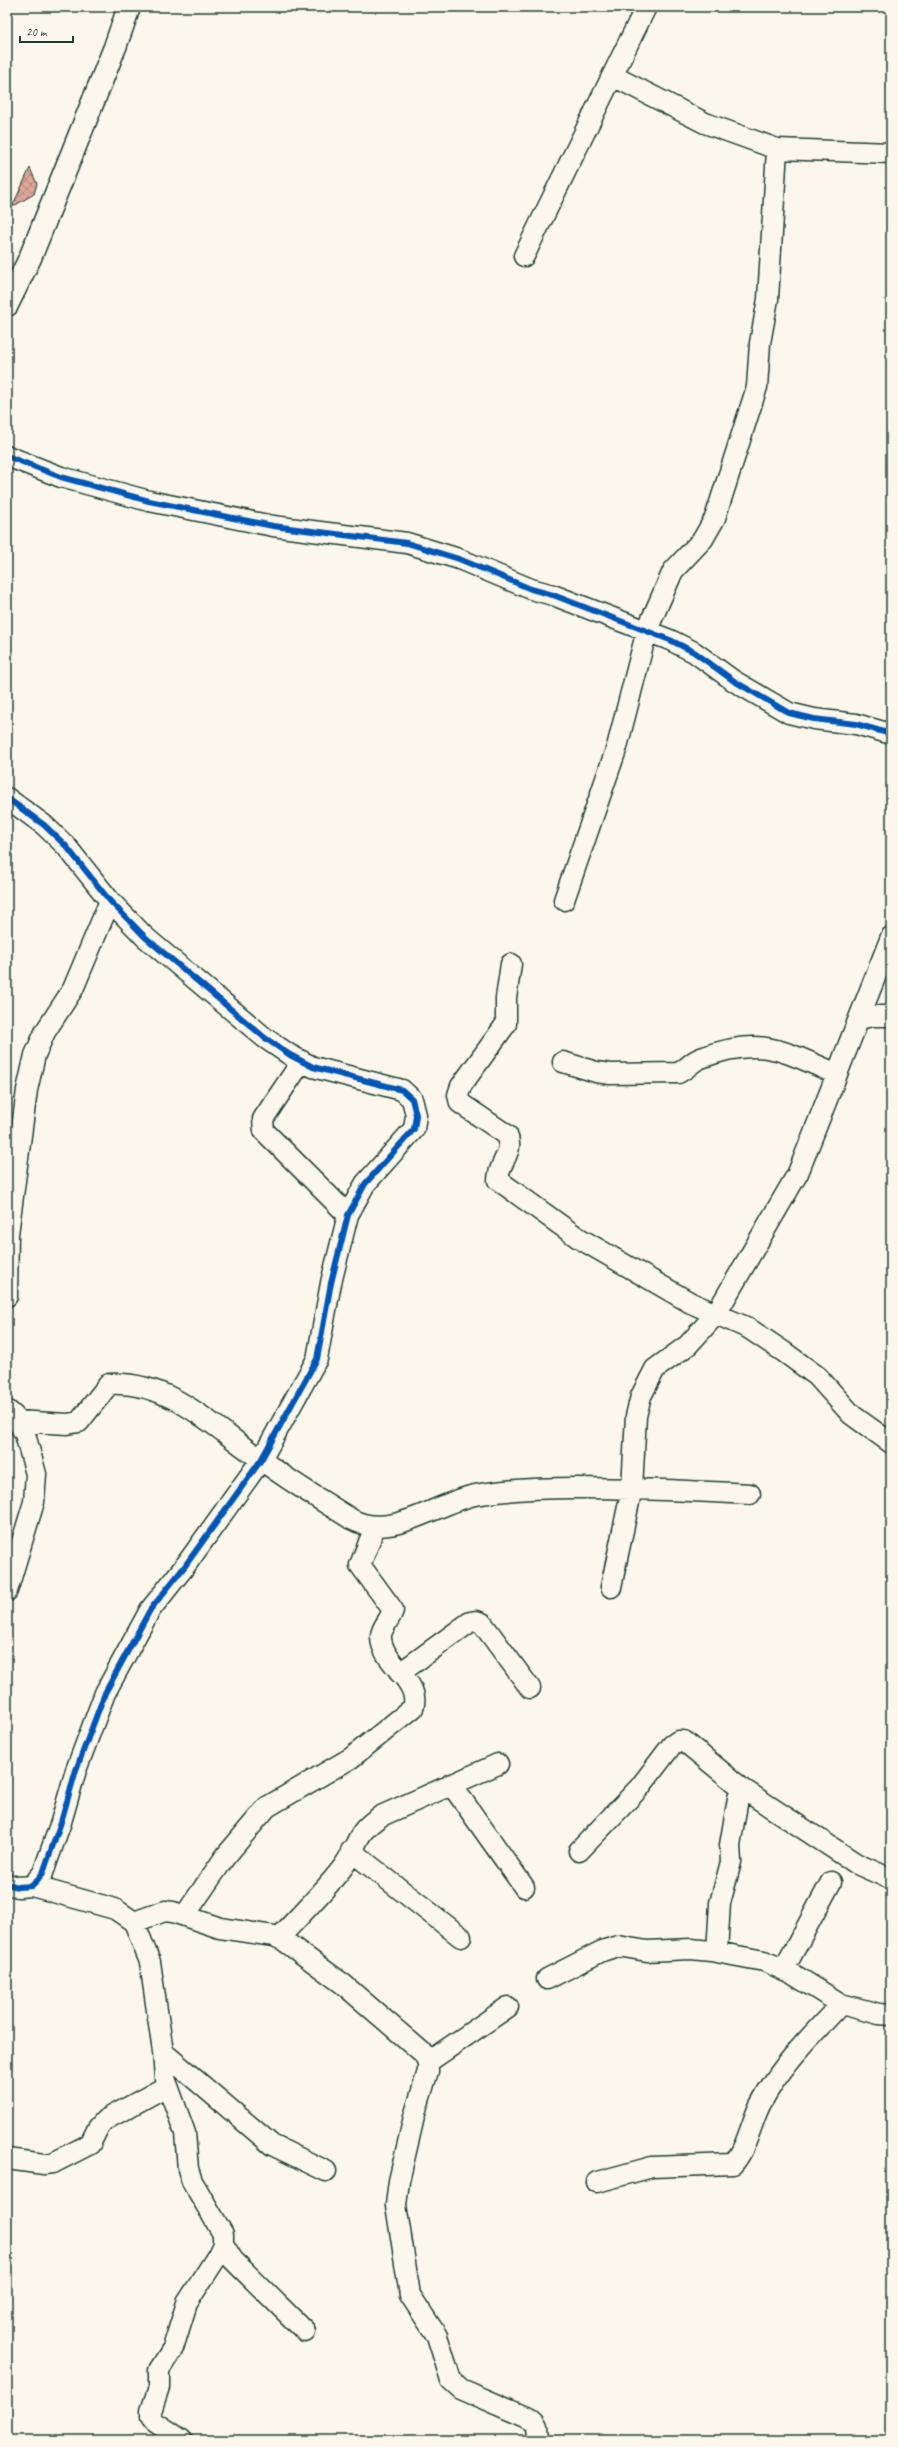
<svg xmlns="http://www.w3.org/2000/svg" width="898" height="2447" font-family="Caveat,sans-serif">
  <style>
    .building { fill: url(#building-cross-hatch); stroke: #1f3d34 }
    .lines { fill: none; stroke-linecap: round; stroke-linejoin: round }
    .minor-casing { stroke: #1f3d34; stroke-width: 23 }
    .tertiary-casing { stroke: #1f3d34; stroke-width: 25 }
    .minor { stroke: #fbf7ec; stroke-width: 20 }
    .tertiary { stroke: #fbf7ec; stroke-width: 22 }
    .cycleway-casing { stroke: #fbf7ec; stroke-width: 8 }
    .cycleway { stroke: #0057b8; stroke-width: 6 }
  </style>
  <defs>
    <pattern id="building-cross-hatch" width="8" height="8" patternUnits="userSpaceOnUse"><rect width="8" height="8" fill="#dea697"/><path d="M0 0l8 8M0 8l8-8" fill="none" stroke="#b3887c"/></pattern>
  </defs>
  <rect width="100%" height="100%" fill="#fbf7ec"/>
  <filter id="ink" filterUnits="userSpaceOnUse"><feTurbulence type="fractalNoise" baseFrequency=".025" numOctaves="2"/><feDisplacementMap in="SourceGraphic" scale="8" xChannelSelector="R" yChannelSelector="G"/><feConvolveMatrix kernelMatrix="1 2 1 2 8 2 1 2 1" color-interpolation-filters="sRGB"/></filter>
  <g filter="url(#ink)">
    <path class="building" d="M30 168 37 184 34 194 12 207Z"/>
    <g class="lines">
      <g class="minor-casing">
        <path id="minor" d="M613 76 705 123 777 149 891 153
          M524 256 646 7
          M7 456 61 477 149 501 273 526 407 543 459 559 531 589 553 595 670 640 694 652 734 681 789 713 814 719 856 724 891 734
          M7 798 44 825 66 846 110 901 145 937 265 1038 290 1055 313 1067 402 1090 412 1099 416 1115 414 1129 365 1184 348 1215 331 1283 317 1359 261 1460 185 1566 150 1610 105 1693 76 1770 61 1822 43 1873 32 1886 18 1887 7 1884
          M564 900 617 747 647 630 673 571 703 539 715 518 757 387 760 343 768 299 777 149
          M511 964 506 998V1024L461 1086 458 1095 460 1103 507 1135C515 1152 498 1163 498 1180L577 1237 691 1303 748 1328 784 1352 817 1376 852 1415 891 1443
          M859 1019 872 1016H891
          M302 1061 263 1119 264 1131 348 1215
          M563 1062 596 1072 611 1074 678 1073C687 1069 692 1061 701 1058 760 1035 783 1051 837 1074
          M7 1296 8 1234 27 1090 35 1055 45 1032 73 989 110 901
          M7 1410 14 1416 25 1434 36 1474 34 1502 7 1591
          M17 1421 67 1424 79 1422 109 1384C169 1380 214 1427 260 1459 289 1481 321 1500 351 1519 391 1541 434 1504 475 1495 509 1489 543 1488 577 1488 635 1488 693 1491 750 1494
          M611 1587 632 1488 636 1416 641 1396 655 1369 688 1345 716 1314 798 1173 891 937
          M400 1673 470 1622 476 1621 482 1623 530 1688
          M451 1784 524 1887
          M351 1851 461 1937
          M579 1851 640 1787 672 1745 678 1741H684L740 1787 857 1864 891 1879
          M32 1886 115 1909 134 1922 150 1962 163 2052 165 2078 185 2133 188 2169 192 2181 223 2234V2244L218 2255 187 2303 173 2348 159 2370V2387L151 2411V2417L155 2422 182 2440
          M185 1915 225 1857 267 1807 351 1758 413 1708C422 1682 382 1663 381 1638 380 1628 391 1619 393 1610L360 1565 375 1527
          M134 1922 165 1911 173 1912 220 1928 274 1936 283 1940 343 1984 423 2053 428 2062V2071L414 2117 399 2181 396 2205 410 2295 437 2336 451 2380 461 2389 535 2421 538 2426 539 2440
          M279 1938C300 1915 324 1892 343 1867 360 1844 353 1834 381 1816L498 1764
          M717 1952 720 1903 731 1862 730 1845 740 1787
          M784 1969 831 1882
          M547 1979 602 1951 618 1946 647 1951 691 1949 711 1951 764 1961 791 1973 841 2004 879 2014 891 2015
          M163 2052 272 2145 326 2171
          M428 2062 508 2007
          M7 2159 44 2164 53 2163 90 2144 98 2128 105 2120 167 2086
          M597 2182 652 2167 733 2164C747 2148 751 2123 760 2105 780 2066 812 2035 841 2004
          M223 2244 233 2260 305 2331"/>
      </g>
      <g class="tertiary-casing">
        <path id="tertiary" d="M7 305 30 258 115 47 129 7"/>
      </g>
      <use href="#minor" class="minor"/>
      <use href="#tertiary" class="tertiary"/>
      <g class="cycleway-casing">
        <path id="cycleway" d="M7 456 61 477 149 501 273 526 407 543 459 559 531 589 553 595 670 640 694 652 734 681 789 713 814 719 856 724 891 734
          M7 798 44 825 66 846 110 901 145 937 265 1038 290 1055 313 1067 402 1090 412 1099 416 1115 414 1129 365 1184 348 1215 331 1283 317 1359 261 1460 185 1566 150 1610 105 1693 76 1770 61 1822 43 1873 32 1886 18 1887 7 1884"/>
      </g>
      <use href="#cycleway" class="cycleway"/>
    </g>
  </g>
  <rect width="898" height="2447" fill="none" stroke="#fbf7ec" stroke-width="24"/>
  <rect x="12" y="12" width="874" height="2423" fill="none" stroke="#1f3d34" stroke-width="1.5" filter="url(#ink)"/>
  <path d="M20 36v6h53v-6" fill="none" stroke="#1f3d34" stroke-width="2"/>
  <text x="26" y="36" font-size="12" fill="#1f3d34" stroke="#fbf7ec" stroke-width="3" paint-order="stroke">20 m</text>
</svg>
